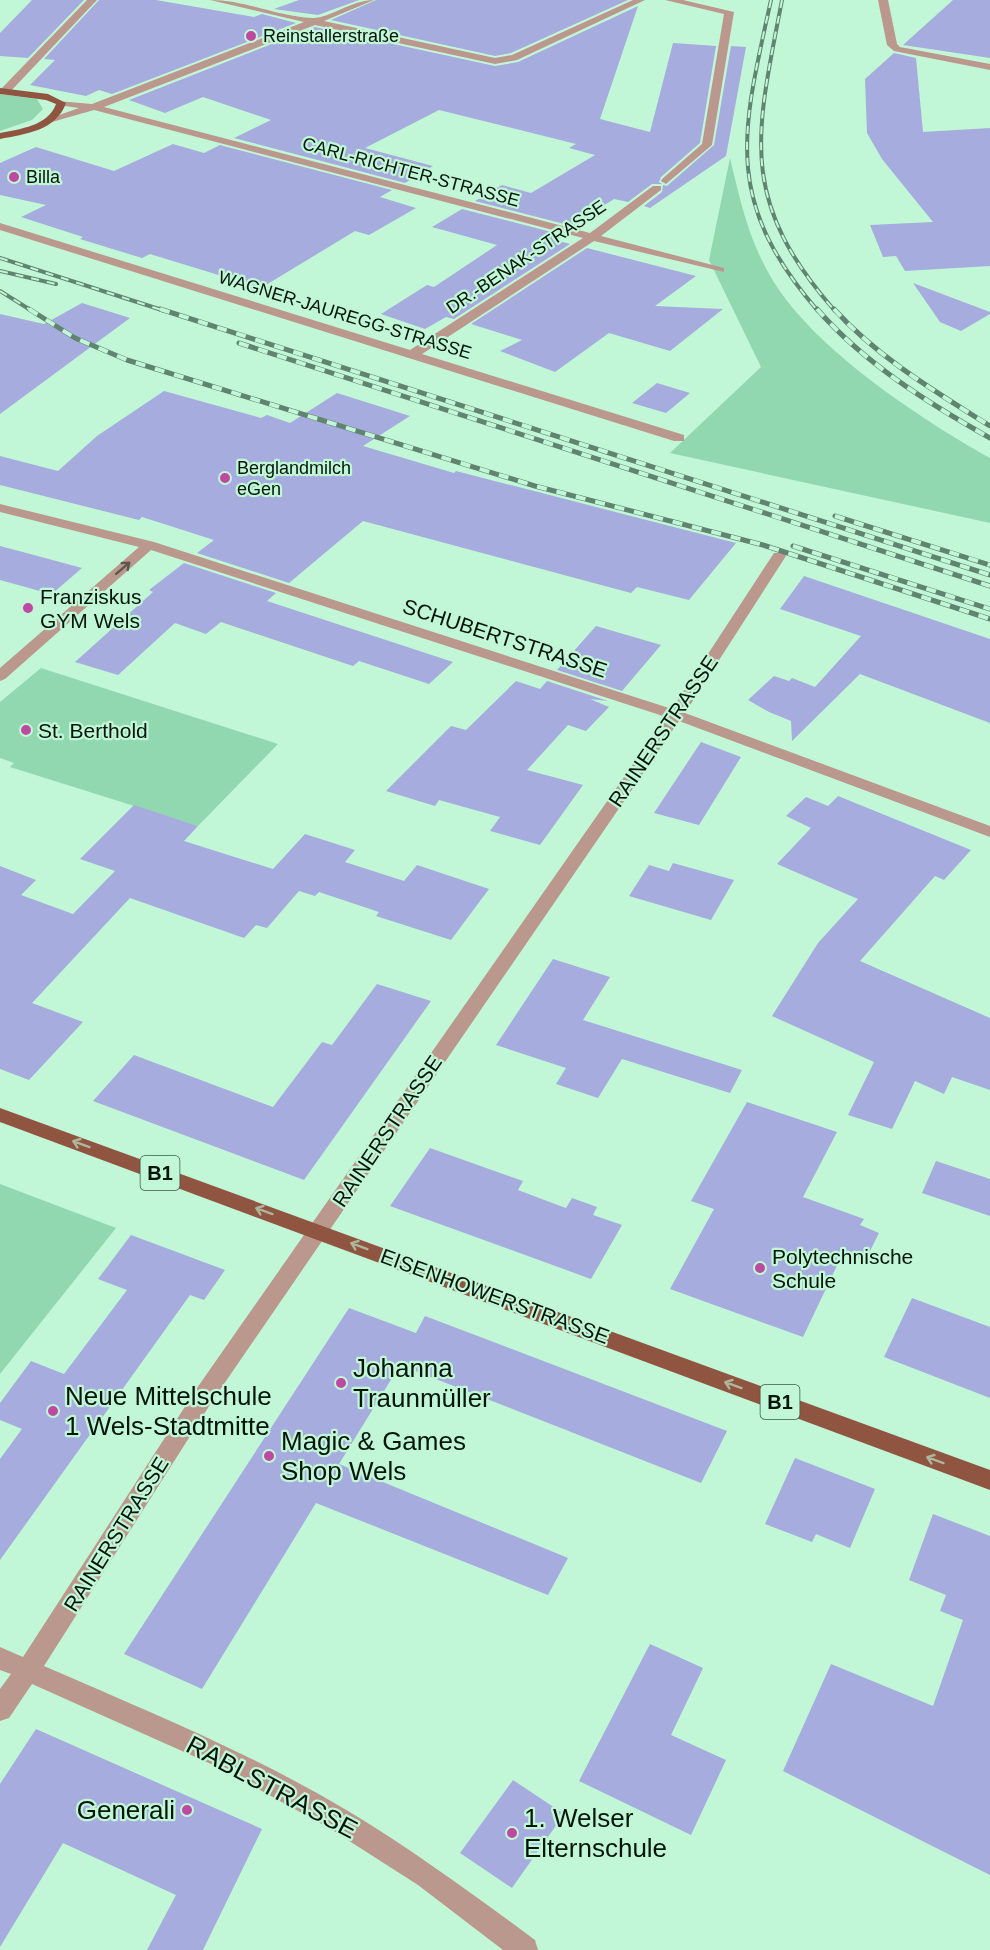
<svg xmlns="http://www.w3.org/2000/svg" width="990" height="1950" font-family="Helvetica,sans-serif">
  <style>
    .green { fill: #91d8b0 }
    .building { fill: #a6acdd }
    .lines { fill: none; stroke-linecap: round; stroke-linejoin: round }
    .minor { fill: #bb988d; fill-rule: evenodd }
    .major { fill: #905541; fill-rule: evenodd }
    .rail-far1-casing { stroke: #608470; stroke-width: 4 }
    .rail-casing { stroke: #608470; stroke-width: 5 }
    .rail-far1 { stroke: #c1f7d7; stroke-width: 2; stroke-dasharray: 8; stroke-linecap: butt }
    .rail { stroke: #c1f7d7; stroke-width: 4; stroke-dasharray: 10; stroke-linecap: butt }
    .oneway { stroke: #5e564c }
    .oneway2 { stroke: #adb69b }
    .poi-dot { fill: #be49a0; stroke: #c1f7d7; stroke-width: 2 }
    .labels { text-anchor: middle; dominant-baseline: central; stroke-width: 4.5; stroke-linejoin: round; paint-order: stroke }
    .far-poi-label { font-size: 18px; fill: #02150b; stroke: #c1f7d7; text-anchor: start }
    .far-street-label { font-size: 18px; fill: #02150b; stroke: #c1f7d7 }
    .shield { fill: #c1f7d7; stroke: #3b5948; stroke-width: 1.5 }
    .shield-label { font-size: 20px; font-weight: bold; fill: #02150b }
    .poi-label { font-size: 21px; fill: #02150b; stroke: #c1f7d7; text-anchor: start }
    .street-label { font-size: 21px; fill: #02150b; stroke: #c1f7d7 }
    .near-poi-label { font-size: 26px; fill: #02150b; stroke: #c1f7d7; text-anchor: start }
    .near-street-label { font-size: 26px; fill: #02150b; stroke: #c1f7d7 }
  </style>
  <rect width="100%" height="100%" fill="#c1f7d7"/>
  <path class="green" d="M0 94 37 99 43 109 32 120 0 131Z
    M730 158C740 200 749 241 772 279 814 349 919 418 990 458V523L670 453 761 367 709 260Z
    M41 668 278 744 198 826 10 767 14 763 0 758V702Z
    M0 1184 116 1228 0 1374Z"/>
  <path class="building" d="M32 0H84L28 58 0 56V33Z
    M99 0H156L254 17 262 14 296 23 112 94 99 90 86 96 30 85 55 60 44 59Z
    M299 0H359L318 15 274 9Z
    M376 0H628L511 53 495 56 331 20Z
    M953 0H990V58L903 45Z
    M638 6 600 119 650 132 673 43 716 46 700 143 661 177 659 182 662 184H652L628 202 614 199 572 226 475 201 502 185 531 193 595 155 569 148 576 144 439 110 365 148 433 166 405 183 234 138 271 120 203 97 165 113 129 100 315 27 495 66 518 62Z
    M731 46 746 47 726 156 650 208 644 206 662 192 663 185 667 186 714 145Z
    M894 53 916 58 923 132 990 128V266L905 271 896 256 883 257 870 225 933 222 882 159 867 133 865 79Z
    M173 144 204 153 220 145 392 190 380 197 416 208 369 235 355 231 261 288 150 254 142 258 80 239 83 237 21 217 46 205 0 195V163L36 147 114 171Z
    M462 209 559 234 552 239 570 244 454 319 446 317 425 329 381 314 427 285 434 287 497 245 432 227Z
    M587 248 696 276 655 306 723 309 670 351 609 333 555 372 500 351 522 340 471 324Z
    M913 283 990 312V314L961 331 940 322Z
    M82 303 130 318 0 414V314L44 324Z
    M657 383 690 393 666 413 632 403Z
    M164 391 261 418 267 415 290 423 337 393 410 416 363 446 454 473 456 471 736 543 689 600 637 587 631 593 363 521 289 583 197 553 214 540 142 517 139 520 0 485V456L58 471 97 436Z
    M0 546 34 555 82 568 53 593H47L0 580Z
    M184 563 276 593 267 601 453 662 429 684 359 661 353 666 221 622 206 634 175 623 118 675 75 662 153 592 149 590Z
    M804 576 990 639V723L860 674 792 741 791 721 769 712 748 700 774 676 789 681 792 678 815 687 861 636 780 609Z
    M596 626 661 645 622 691 557 670Z
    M516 681 540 689 547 681 608 701 590 699 609 707 586 731 568 725 527 770 583 785 540 845 490 831 500 817 439 800 435 806 386 791 451 726 466 730Z
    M701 742 741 757 699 825 654 813Z
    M838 796 971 850 944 880 935 876 860 961 990 1018V1090L952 1077 944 1094 915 1081 892 1129 848 1115 874 1062 772 1016 818 943 858 899 777 864 811 828 786 816 806 797 828 806Z
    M134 805 198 826 184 841 273 869 305 834 355 850 345 862 404 881 417 865 489 889 451 940 376 916 379 912 319 892 315 896 299 891 267 928 256 925 244 938 130 898 32 1003 83 1022 29 1080 0 1069V866L36 880 21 895 73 914 115 871 80 859Z
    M673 863 734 880 711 920 629 896 649 865 669 871Z
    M553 959 610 977 583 1020 742 1070 730 1093 622 1059 598 1098 556 1084 566 1068 496 1045Z
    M377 984 431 1001 304 1180 93 1101 134 1055 273 1107 322 1042 332 1045Z
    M747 1102 837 1132 803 1197 864 1219 860 1225 879 1233 865 1261 843 1253 803 1337 670 1289 714 1209 691 1201Z
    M430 1148 523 1181 518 1190 547 1201 566 1208 572 1198 597 1207 593 1215 622 1225 591 1279 390 1206Z
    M936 1161 990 1179V1216L922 1193Z
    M131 1235 225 1270 204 1300 190 1295 0 1560V1459L22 1429 0 1420V1403L31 1361 64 1374 127 1290 98 1279Z
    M912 1298 990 1327V1398L884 1357Z
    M349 1308 416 1333 425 1316 727 1431 701 1483 400 1365 339 1464 568 1558 548 1595 316 1503 202 1689 124 1654Z
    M795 1458 875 1489 850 1548 816 1534 812 1542 765 1524Z
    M933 1514 990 1536V1875L783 1771 831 1664 933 1706 963 1620 940 1611 946 1595 909 1580Z
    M650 1644 703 1668 671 1735 726 1760 691 1835 579 1781Z
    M36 1729 262 1829 203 1950H147L176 1895 63 1843 0 1947V1784Z
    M513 1780 564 1814 512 1888 460 1853Z"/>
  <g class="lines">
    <path class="minor" d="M87 0H97L9 93H1V89Z
      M210 0C246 0 279 17 312 18 329 19 351 0 374 0L324 21 495 58 512 55 633 0H645L517 60 495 64 315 25 104 107 590 233 653 186H661V190L601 236 724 268V272L594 241 422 354 684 435V441H674L0 230V223L410 350 583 238 94 110 45 124V120L79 108 57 105V101L92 104 304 22Z
      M665 0H683L734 12 712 145 666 184 661 181 662 179 702 144 724 14Z
      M878 0H888L897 44 900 47 990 64V70L894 51 887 45Z
      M0 504 154 542 672 709 774 553H784L786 556 685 713 990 826V837L679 721 213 1400 44 1666C147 1711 251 1753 348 1811 413 1850 474 1895 535 1940L538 1950H503L418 1885 329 1828 220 1768 32 1684 9 1718 0 1721V1689L11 1674 0 1670V1647L23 1657 197 1388 666 717 151 550 5 679 0 681V668L139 547 0 512Z"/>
    <path class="major" d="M0 88 48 94 66 103C56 131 25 134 0 139V133C20 129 48 126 56 104L46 100 0 94Z
      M0 1108 990 1470V1490L0 1122Z"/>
    <g class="rail-far1-casing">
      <path id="rail-far1" d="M771 0C742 132 722 200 818 311
        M782 0C756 135 737 199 835 311
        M0 258 165 311
        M0 271 56 284
        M0 291 32 311"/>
    </g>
    <g class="rail-casing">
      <path id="rail" d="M29 309 75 338 127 360 535 486 763 545 990 619
        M160 309 990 575
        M817 309C864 363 928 403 990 438
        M834 309C877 357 936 392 990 426
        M239 343 990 586
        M835 516 990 565
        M793 546 990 609"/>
    </g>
    <use href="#rail-far1" class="rail-far1"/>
    <use href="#rail" class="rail"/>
  </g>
  <defs><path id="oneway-shaft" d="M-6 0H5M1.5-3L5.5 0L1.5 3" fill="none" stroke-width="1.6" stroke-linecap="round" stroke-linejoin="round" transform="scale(1.5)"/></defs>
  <use class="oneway" href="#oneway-shaft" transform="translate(123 568) rotate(-41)"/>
  <g class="oneway2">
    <use href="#oneway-shaft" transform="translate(81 1144) rotate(-160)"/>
    <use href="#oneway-shaft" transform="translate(264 1211) rotate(-160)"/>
    <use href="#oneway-shaft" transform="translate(359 1246) rotate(-159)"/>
    <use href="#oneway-shaft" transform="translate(733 1385) rotate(-160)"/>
    <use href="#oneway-shaft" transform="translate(935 1460) rotate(-160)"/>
  </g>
  <g class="poi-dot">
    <circle cx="251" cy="36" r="6"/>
    <circle cx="14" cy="177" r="6"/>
    <circle cx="225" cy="478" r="6"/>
    <circle cx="28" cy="608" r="6"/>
    <circle cx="26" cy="730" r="6"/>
    <circle cx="760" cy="1268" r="6"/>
    <circle cx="341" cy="1383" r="6"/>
    <circle cx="53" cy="1411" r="6"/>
    <circle cx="269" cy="1456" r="6"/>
    <circle cx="187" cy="1810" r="6"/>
    <circle cx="512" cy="1833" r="6"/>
  </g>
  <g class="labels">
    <g class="far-poi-label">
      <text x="263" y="36">Reinstallerstraße</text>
      <text x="26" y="177">Billa</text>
      <text x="237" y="468">Berglandmilch<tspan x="237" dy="21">eGen</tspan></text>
    </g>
    <g class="far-street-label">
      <text transform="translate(411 172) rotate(15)">CARL-RICHTER-STRASSE</text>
      <text transform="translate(526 257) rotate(-34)">DR.-BENAK-STRASSE</text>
      <text transform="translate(345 315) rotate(17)">WAGNER-JAUREGG-STRASSE</text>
    </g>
    <g class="shield">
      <rect x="140.5" y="1156" width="39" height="34" rx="4.5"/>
      <rect x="760.5" y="1385" width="39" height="34" rx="4.5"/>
    </g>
    <g class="shield-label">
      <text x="160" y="1173">B1</text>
      <text x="780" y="1402">B1</text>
    </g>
    <g class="poi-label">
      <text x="40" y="596">Franziskus<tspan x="40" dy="24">GYM Wels</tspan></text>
      <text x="38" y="730">St. Berthold</text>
      <text x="772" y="1256">Polytechnische<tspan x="772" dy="24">Schule</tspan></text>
    </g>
    <g class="street-label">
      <text transform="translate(505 638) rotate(18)">SCHUBERTSTRASSE</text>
      <text transform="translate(663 731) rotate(-56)">RAINERSTRASSE</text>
      <text transform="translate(387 1131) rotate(-56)">RAINERSTRASSE</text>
      <text transform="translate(495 1296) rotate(20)">EISENHOWERSTRASSE</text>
      <text transform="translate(116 1534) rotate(-58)">RAINERSTRASSE</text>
    </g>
    <g class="near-poi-label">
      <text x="353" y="1368">Johanna<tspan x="353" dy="30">Traunmüller</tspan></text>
      <text x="65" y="1396">Neue Mittelschule<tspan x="65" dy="30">1 Wels-Stadtmitte</tspan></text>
      <text x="281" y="1441">Magic &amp; Games<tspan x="281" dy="30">Shop Wels</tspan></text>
      <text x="175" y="1810" text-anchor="end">Generali</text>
      <text x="524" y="1818">1. Welser<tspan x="524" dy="30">Elternschule</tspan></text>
    </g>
    <g class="near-street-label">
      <text transform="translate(272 1787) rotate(28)">RABLSTRASSE</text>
    </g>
  </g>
</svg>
